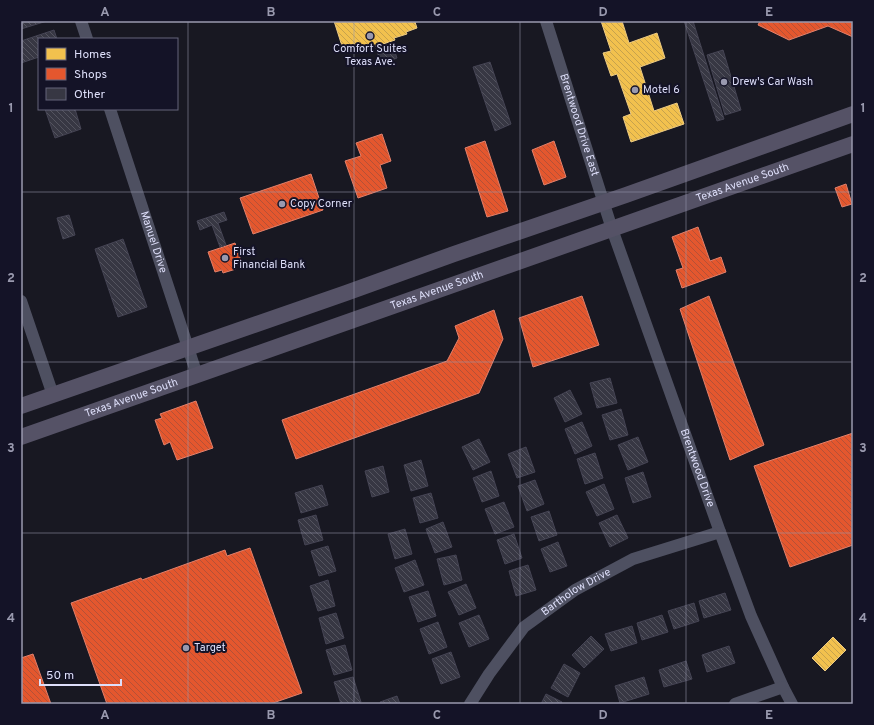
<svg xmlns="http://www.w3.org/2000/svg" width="874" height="725" font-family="Overpass,sans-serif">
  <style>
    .homes { fill: url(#homes-back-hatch); stroke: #ecca82 }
    .shops { fill: url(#shops-back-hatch); stroke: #e2806b }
    .building { fill: url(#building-back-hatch); stroke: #454454 }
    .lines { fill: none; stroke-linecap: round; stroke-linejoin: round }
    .minor { stroke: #4e5061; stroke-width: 12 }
    .major { stroke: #555266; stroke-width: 16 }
    .grid { fill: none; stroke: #9999ae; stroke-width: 1; stroke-opacity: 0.55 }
    .poi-dot { fill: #9999ae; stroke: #141327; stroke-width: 1.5 }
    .labels { text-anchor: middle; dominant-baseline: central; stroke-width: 4; stroke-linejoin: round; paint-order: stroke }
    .poi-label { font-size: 11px; fill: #dedffa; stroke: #141327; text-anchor: start }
    .street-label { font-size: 11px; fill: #dedffa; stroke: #141327 }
    .neatline { fill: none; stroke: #9999ae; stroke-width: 1.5 }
    .grid-label { font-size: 13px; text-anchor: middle; font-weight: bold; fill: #9999ae }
  </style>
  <defs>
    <pattern id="homes-back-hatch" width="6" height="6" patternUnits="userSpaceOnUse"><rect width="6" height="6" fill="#f2c14e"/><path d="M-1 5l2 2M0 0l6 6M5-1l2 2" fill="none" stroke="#c6a24d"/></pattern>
    <pattern id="shops-back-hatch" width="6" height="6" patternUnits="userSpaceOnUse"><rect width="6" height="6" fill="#e4572e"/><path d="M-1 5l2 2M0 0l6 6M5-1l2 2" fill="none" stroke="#b45137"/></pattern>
    <pattern id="building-back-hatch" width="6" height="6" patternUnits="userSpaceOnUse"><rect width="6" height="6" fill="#373743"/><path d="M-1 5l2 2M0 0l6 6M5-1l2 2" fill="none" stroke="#54545f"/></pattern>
  </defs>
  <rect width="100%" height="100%" fill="#181822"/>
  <path class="homes" d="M334 21H420L415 22 417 28 406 32 407 34 394 38 395 40 374 47 373 45 349 51 347 45 342 46Z
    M601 21H622L629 43 657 33 665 58 640 67 654 111 677 103 684 124 631 142 623 117 631 114 617 74 611 76 603 53 611 51Z
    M833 637 846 650 825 671 812 658Z"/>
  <path class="shops" d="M760 21H853V37L828 26 789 40 758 25Z
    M382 134 391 161 380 165 387 188 358 198 345 161 361 156 356 143Z
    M485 141 508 211 487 217 465 148Z
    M554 141 566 177 544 185 532 150Z
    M311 174 323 210 253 234 240 198Z
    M846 184 852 204 842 207 835 188Z
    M698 227 710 261 721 257 726 272 682 288 676 270 683 268 672 237Z
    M235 243 242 264 235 266 236 269 223 273 222 270 215 272 208 252Z
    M582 296 599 345 533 367 519 318Z
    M709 296 764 445 730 460 680 309Z
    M494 310 503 339 479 393 296 459 282 420 447 361 459 338 455 326Z
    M196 401 213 448 177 460 170 442 164 445 155 420 162 418 160 414Z
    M853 433V545L790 567 754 466Z
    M250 548 302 693 270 704H107L71 603 141 578 142 580 225 550 227 556Z
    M33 654 51 704H21V658Z"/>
  <path class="building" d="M21 21H47L21 29Z
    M684 21H693L724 119 717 121Z
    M54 30 57 39H39V57L21 63V41Z
    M392 43 397 58 381 64 376 48Z
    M723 50 741 110 725 115 707 55Z
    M490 62 511 124 495 131 473 67Z
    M45 109H75L81 129 55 138Z
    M224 212 227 220 218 223 226 245 220 247 212 225 200 230 197 221Z
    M69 215 75 235 63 239 57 218Z
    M123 239 147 307 118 317 95 249Z
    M610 378 617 403 597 408 590 383Z
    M570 390 582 414 565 422 554 398Z
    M621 409 628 435 610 440 602 415Z
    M582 422 592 446 575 454 565 429Z
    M638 437 648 462 628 470 618 445Z
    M479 439 490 462 473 470 462 447Z
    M526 447 535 472 517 478 508 454Z
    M595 453 603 478 585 484 577 459Z
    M421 460 428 486 411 491 404 465Z
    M383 466 389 492 372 497 365 471Z
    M491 471 499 496 482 502 473 478Z
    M643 472 651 497 633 503 625 478Z
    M535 480 544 504 527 511 518 486Z
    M604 484 614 509 597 516 586 492Z
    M322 485 328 505 301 513 295 493Z
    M431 493 438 518 420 523 413 498Z
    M504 502 514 527 495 534 485 509Z
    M549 511 557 535 539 541 531 517Z
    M316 515 323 540 305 545 298 520Z
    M617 515 628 538 610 547 599 523Z
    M443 522 452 547 435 553 426 529Z
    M405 529 412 554 395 559 388 534Z
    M514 534 522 558 505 564 497 540Z
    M558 542 567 566 550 572 541 549Z
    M328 546 336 571 319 576 311 551Z
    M456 555 462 580 444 585 437 559Z
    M415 560 424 585 404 592 395 568Z
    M528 565 536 590 516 596 509 571Z
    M328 580 335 606 318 611 310 586Z
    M466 584 476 608 459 615 448 592Z
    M428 591 436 616 418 622 409 597Z
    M725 593 731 610 704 618 699 601Z
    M694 603 699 621 674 629 668 611Z
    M336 613 344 638 326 644 319 618Z
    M479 615 489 639 469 647 459 623Z
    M662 615 668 632 642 640 637 623Z
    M438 622 447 647 429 654 420 629Z
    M632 626 637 643 611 651 605 634Z
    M591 636 604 649 584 668 572 655Z
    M345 645 352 670 334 675 326 650Z
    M729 646 735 663 707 672 702 655Z
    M451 652 460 677 441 684 432 659Z
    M686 661 692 679 664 687 659 670Z
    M564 664 580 673 568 697 551 688Z
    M353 677 361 702 353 704H341L334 682Z
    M644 677 649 694 620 703 615 686Z
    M546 694 562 702 561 704H541Z
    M397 696 400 704H381L380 702Z"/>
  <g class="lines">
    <g class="minor">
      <path d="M81 21 87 39"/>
      <path id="s1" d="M546 21 612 229 720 532 751 616 783 687 792 704"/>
      <path id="s2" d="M110 109 197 375"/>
      <path d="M21 301 53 395"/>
      <path id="s3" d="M470 704 489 674 524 627 575 590 633 559 720 532"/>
      <path d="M735 704 783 687"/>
    </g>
    <g class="major">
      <path d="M21 406 346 293 454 254 626 195 853 114"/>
      <path id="s4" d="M21 437 853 144"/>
    </g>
  </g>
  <path class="grid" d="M188 21V704M354 21V704M520 21V704M686 21V704M21 192H853M21 362H853M21 533H853"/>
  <g class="poi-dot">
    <circle cx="370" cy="36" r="4"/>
    <circle cx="724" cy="82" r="4"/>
    <circle cx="635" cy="90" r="4"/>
    <circle cx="282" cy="204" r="4"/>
    <circle cx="225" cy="258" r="4"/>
    <circle cx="186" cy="648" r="4"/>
  </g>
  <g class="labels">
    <g class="poi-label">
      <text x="370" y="49" text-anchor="middle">Comfort Suites<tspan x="370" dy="13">Texas Ave.</tspan></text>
      <text x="732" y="82">Drew's Car Wash</text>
      <text x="643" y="90">Motel 6</text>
      <text x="290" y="204">Copy Corner</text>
      <text x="233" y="252">First<tspan x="233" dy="13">Financial Bank</tspan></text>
      <text x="194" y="648">Target</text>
    </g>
    <g class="street-label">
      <text stroke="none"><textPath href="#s1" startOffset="109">Brentwood Drive East</textPath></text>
      <text stroke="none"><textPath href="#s4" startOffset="765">Texas Avenue South</textPath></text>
      <text stroke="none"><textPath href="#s2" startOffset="140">Manuel Drive</textPath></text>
      <text stroke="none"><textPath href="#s4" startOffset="441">Texas Avenue South</textPath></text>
      <text stroke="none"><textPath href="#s4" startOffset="117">Texas Avenue South</textPath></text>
      <text stroke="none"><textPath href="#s1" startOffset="472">Brentwood Drive</textPath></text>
      <text stroke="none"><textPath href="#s3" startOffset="157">Bartholow Drive</textPath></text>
    </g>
  </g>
  <rect width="874" height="725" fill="none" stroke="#141327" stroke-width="44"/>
  <rect x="38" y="38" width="140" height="72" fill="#141327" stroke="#65657b"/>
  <rect x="46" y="48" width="20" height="12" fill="#f2c14e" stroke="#65657b"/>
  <text x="74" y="58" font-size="12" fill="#dedffa">Homes</text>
  <rect x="46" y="68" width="20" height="12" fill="#e4572e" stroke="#65657b"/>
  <text x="74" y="78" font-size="12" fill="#dedffa">Shops</text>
  <rect x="46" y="88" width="20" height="12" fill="#373743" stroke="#65657b"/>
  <text x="74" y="98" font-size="12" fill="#dedffa">Other</text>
  <path d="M40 679v6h81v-6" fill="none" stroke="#dedffa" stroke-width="2"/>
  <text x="46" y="679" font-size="12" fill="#dedffa" stroke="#141327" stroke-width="3" paint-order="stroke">50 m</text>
  <rect x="22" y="22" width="830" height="681" class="neatline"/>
  <g class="grid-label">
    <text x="105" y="16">A</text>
    <text x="271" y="16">B</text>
    <text x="437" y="16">C</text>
    <text x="603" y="16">D</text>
    <text x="769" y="16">E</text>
    <text x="11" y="112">1</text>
    <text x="863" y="112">1</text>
    <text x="11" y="282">2</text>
    <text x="863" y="282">2</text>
    <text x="11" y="452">3</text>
    <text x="863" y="452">3</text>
    <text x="11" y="622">4</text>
    <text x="863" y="622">4</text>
    <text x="105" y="719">A</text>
    <text x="271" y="719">B</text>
    <text x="437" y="719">C</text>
    <text x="603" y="719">D</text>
    <text x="769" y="719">E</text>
  </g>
</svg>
